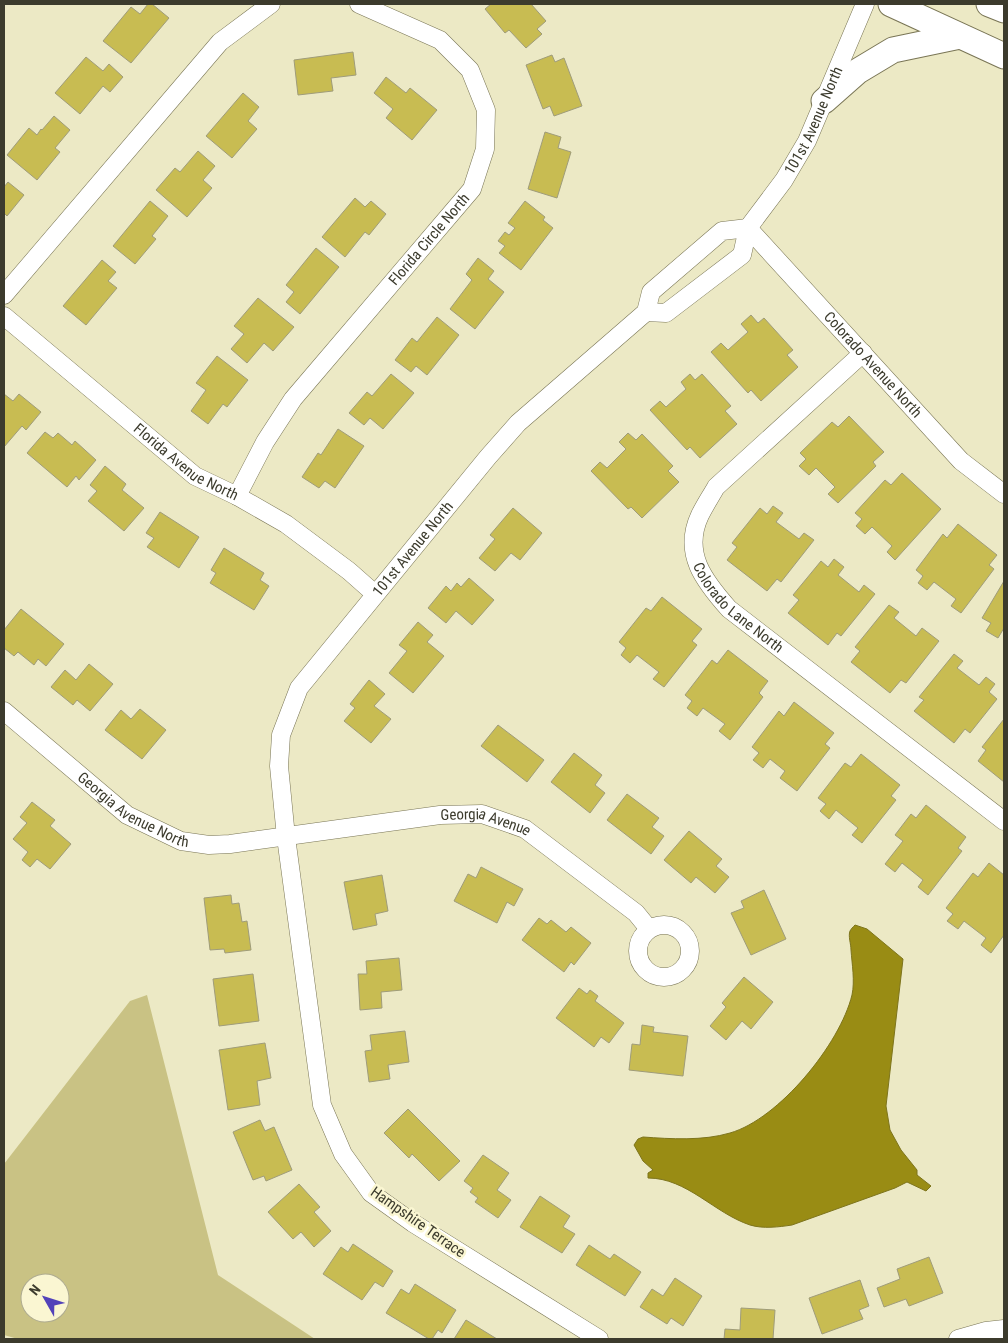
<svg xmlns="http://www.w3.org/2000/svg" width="1008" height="1343" font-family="'Roboto Condensed',sans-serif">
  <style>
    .green { fill: #c9c284; fill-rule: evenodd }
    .water { fill: #998c14; stroke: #7d741c }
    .building { fill: #c8bc52; stroke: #9f9c7a }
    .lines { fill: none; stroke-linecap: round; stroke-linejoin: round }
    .street-casing { stroke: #797555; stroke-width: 19 }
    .secondary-casing { stroke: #797555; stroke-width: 27 }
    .street { stroke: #fff; stroke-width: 18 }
    .secondary { stroke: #fff; stroke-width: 25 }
    .labels { text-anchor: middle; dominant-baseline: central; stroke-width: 5; stroke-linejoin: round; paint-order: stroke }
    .street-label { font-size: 15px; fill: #3c3b2d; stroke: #faf6d2 }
  </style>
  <rect width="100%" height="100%" fill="#ece9c5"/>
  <path class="green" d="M147 995 218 1275 315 1339H18L4 1335V1164L130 1001ZM30 1283H60V1313H30Z"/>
  <path class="water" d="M855 925 867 929 903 959 886 1106 890 1130 901 1150 917 1170V1175L931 1186 926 1191 907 1182 895 1188 792 1225C779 1227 763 1229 750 1225 714 1213 687 1178 648 1178V1173L653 1170 643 1161 634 1145 638 1139 643 1137C671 1139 703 1141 730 1133 779 1119 840 1044 852 995 855 981 852 964 851 950 851 944 848 936 850 931 851 929 853 927 855 925Z"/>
  <path class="building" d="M148 4H152L169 18 131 63 103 41 131 7 140 14Z
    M491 4H531L546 21 537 29 542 34 526 48 509 30 505 33 485 9Z
    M353 52 356 75 331 78 333 91 298 95 294 60Z
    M552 55 555 62 564 58 582 106 554 116 550 106 543 109 526 65Z
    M86 57 103 71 109 64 123 77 110 92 103 86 80 114 55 93Z
    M386 77 406 93 410 88 437 110 412 140 386 118 393 109 374 93Z
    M243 93 259 107 248 121 257 129 232 158 206 136Z
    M54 116 70 130 55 148 60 152 37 180 7 155 29 128 37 135 41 129 42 130Z
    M545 132 561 137 558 148 571 152 557 198 528 189Z
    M198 151 215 166 203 180 212 188 187 217 156 190 175 168 180 172Z
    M8 182 24 195 7 216 4 213V187Z
    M355 198 365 207 371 201 386 214 369 235 365 232 345 257 322 237Z
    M150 201 168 216 152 236 156 239 135 264 113 246Z
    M525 201 545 217 543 220 553 228 521 270 499 253 505 246 498 241 505 232 509 235 515 228 508 223Z
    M316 248 339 267 300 314 286 302 294 292 286 285Z
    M478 258 494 271 488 279 504 292 475 329 450 309 472 280 466 274Z
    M102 260 116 272 108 281 117 288 86 325 63 306Z
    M258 298 294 327 273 351 264 343 247 363 231 349 244 334 234 326Z
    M751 315 758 323 764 318 793 350 787 355 798 367 761 401 751 390 748 393 711 352 721 343 728 350 748 332 741 324Z
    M437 317 459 335 427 375 416 366 411 372 395 360 412 338 417 342Z
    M217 356 248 380 227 407 223 404 208 424 191 411 206 390 196 383Z
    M391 374 414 393 383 429 370 418 364 425 349 413 367 392 372 396Z
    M690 374 695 380 702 374 731 406 725 411 737 424 700 458 690 447 687 450 650 410 660 401 666 407 686 389 681 382Z
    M4 394 13 401 19 394 41 412 26 430 22 426 4 447Z
    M849 416 884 452 873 462 876 466 838 503 828 494 835 487 816 468 809 475 799 466 806 459 800 453 832 422 838 427Z
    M338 429 364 446 335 488 325 481 319 488 302 477 318 453 321 455Z
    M45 432 53 438 58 433 72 445 75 441 96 460 79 480 76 476 67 487 27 453Z
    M628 433 636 440 642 434 673 466 668 471 679 482 642 518 631 507 628 509 591 471 600 462 607 468 626 449 619 442Z
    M105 466 126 484 122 490 144 508 124 531 88 501 97 491 90 485Z
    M902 473 941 509 895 560 887 552 892 546 872 527 865 534 856 526 862 519 855 513 885 480 891 485Z
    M773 506 783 513 776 522 799 539 804 533 814 540 781 582 777 579 767 591 727 560 737 547 732 543 760 508 767 514Z
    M513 508 542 533 520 560 511 553 495 571 479 558 495 539 490 535Z
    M160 512 199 537 179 568 147 547 154 538 146 533Z
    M958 524 997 555 989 565 994 569 961 613 951 606 956 599 934 582 927 590 918 583 923 576 916 570 943 534 947 538Z
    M224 548 264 573 260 580 269 586 254 610 210 583 216 573 211 570Z
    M834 559 844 567 838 575 859 592 864 585 875 594 841 636 837 633 828 645 788 613 799 600 793 595 821 561 828 567Z
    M469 578 494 600 472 625 456 611 446 623 428 608 446 586 451 591 457 583 461 587Z
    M1004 581V628L998 638 986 631 991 623 982 618Z
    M662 597 702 629 692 641 697 645 664 687 653 679 659 672 637 655 630 663 621 655 626 648 619 642 646 608 651 611Z
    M889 605 899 612 894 618 916 636 922 628 939 641 906 683 901 680 890 693 851 662 860 651 855 647Z
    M21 609 64 644 46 666 38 659 34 665 18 652 14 656 4 648V630Z
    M418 622 433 635 427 642 444 656 413 693 389 673 407 651 399 645Z
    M728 650 768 681 759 693 763 697 730 740 719 731 725 724 703 708 697 716 687 708 692 701 685 695 712 660 717 664Z
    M954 654 963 661 957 668 979 685 986 677 995 684 989 692 997 699 970 733 965 729 954 743 914 711 924 700 919 697Z
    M89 664 113 684 90 711 77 700 73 705 51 687 65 670 76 680Z
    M369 680 385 694 374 706 391 719 371 743 344 721 355 708 350 704Z
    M794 702 834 733 825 744 830 748 797 791 780 778 785 771 770 759 763 768 753 760 759 753 752 747 779 711 784 716Z
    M140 709 166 730 142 759 105 730 121 710 131 719Z
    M1004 719V782L978 761 986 750 982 747Z
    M498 725 544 760 527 782 481 746Z
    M574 753 602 775 595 785 605 793 590 813 551 782Z
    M861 754 900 785 891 796 896 800 862 843 852 835 858 828 836 810 829 819 820 811 826 804 818 798 845 763 851 767Z
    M627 794 659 818 652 827 664 836 651 854 607 820Z
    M32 802 55 820 50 826 71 844 50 869 37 859 30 867 22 860 28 852 13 839 27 823 20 817Z
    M926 805 966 837 958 848 962 851 928 895 918 887 923 880 902 863 895 872 885 864 903 841 895 835 911 814 916 818Z
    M689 831 722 859 716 866 729 877 715 893 696 877 691 883 664 860Z
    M989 863 1004 875V935L991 953 981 945 986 938 964 921 958 929 947 921 953 914 946 908 973 873 978 877Z
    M481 867 523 889 514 906 507 902 497 923 454 901 468 874 476 878Z
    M382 875 388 911 375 914 377 925 353 930 344 882Z
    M764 890 786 939 751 955 731 913 744 908 741 901Z
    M231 895 232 904 239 903 242 922 247 921 251 950 225 953 224 949 210 950 204 898Z
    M539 918 547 924 551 920 566 932 571 927 591 943 574 965 571 962 564 972 522 940Z
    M399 958 402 990 381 992 382 1008 360 1010 358 974H367L366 961Z
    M253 974 259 1021 219 1026 213 979Z
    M744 977 773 1002 751 1029 742 1021 726 1040 710 1026 726 1007 722 1003Z
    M579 988 587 994 590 990 598 996 595 1001 624 1023 609 1043 601 1037 594 1047 556 1018Z
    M642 1025 654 1027 653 1032 688 1036 683 1076 629 1070 632 1044 640 1045Z
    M405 1031 409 1062 388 1065 390 1079 369 1082 365 1051 372 1050 370 1035Z
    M265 1043 271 1078 257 1081 260 1105 228 1110 219 1050Z
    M408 1109 460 1161 439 1181 412 1154 409 1158 384 1133Z
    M260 1120 265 1131 274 1127 292 1170 266 1181 264 1176 253 1180 233 1132Z
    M483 1155 509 1173 497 1190 511 1200 498 1218 475 1202 478 1198 470 1192 473 1188 464 1181Z
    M299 1184 320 1207 314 1212 331 1231 314 1247 301 1232 293 1239 268 1212Z
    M540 1196 570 1216 563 1227 575 1234 562 1253 520 1227Z
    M353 1244 393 1271 383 1287 375 1282 362 1300 323 1274 341 1247 348 1252Z
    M589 1245 610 1259 614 1254 641 1272 625 1296 576 1265Z
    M929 1257 943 1293 909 1306 906 1299 884 1307 877 1288 900 1279 897 1269Z
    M675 1278 702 1296 683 1326 671 1318 667 1324 640 1307 652 1289 663 1296Z
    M860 1280 869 1306 859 1310 863 1319 822 1334 809 1298Z
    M415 1284 456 1310 442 1333 438 1330 432 1339H429L386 1313 401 1289 409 1294Z
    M741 1308 775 1310 773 1339H724L725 1329 740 1330Z
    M466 1320 497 1339H454Z"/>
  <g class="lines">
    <g class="street-casing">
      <g id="street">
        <path id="s1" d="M748 228 961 461 1004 494"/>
        <path d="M4 295 220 42 271 4"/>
        <path id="s2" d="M646 312 666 313 742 255 748 228 784 180 807 141 865 4"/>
        <path id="s3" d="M4 316 195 476 237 496 286 524 349 571 375 594"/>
        <path id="s4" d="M863 353 716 487C711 496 705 505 700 515 682 553 704 581 729 609L1004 821"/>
        <path id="s5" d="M237 496 265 442 293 399 472 189 485 149 486 110 470 70 440 40 359 4"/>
        <path id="s6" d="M4 711 127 815 181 841 209 845 230 844 440 815 482 814 525 829 636 913 649 929"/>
        <circle cx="664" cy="951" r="26"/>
        <path id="s7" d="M599 1339 413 1223 371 1193 343 1154 322 1105 286 837 279 766 281 735 299 688 488 457 518 423 646 312 651 292 722 231 748 228"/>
        <path d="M958 1339 986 1331 1004 1329"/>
      </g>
    </g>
    <g class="secondary-casing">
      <path id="secondary" d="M891 4 1004 56
        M989 4 1004 10
        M824 101 858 71 893 50 960 36"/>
    </g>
    <use href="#street" class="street"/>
    <use href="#secondary" class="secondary"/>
  </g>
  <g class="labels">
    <g class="street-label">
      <text stroke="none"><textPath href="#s2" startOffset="270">101st Avenue North</textPath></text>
      <text stroke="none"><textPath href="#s5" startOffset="322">Florida Circle North</textPath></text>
      <text stroke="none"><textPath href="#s1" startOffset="185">Colorado Avenue North</textPath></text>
      <text stroke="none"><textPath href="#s3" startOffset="234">Florida Avenue North</textPath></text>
      <text stroke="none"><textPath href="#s7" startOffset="975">101st Avenue North</textPath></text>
      <text stroke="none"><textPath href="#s4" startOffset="342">Colorado Lane North</textPath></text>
      <text stroke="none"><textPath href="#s6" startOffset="164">Georgia Avenue North</textPath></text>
      <text stroke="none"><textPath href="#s6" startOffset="529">Georgia Avenue</textPath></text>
      <text transform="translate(418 1222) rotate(35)">Hampshire Terrace</text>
    </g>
  </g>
  <rect width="1008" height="1343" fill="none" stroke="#3c3b2d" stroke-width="10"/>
  <g transform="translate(45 1298) rotate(309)"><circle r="24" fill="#faf6d2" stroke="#aeab90"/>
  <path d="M0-4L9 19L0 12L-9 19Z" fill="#5242b9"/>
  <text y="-8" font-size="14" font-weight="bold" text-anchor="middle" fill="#3c3b2d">N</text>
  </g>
</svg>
